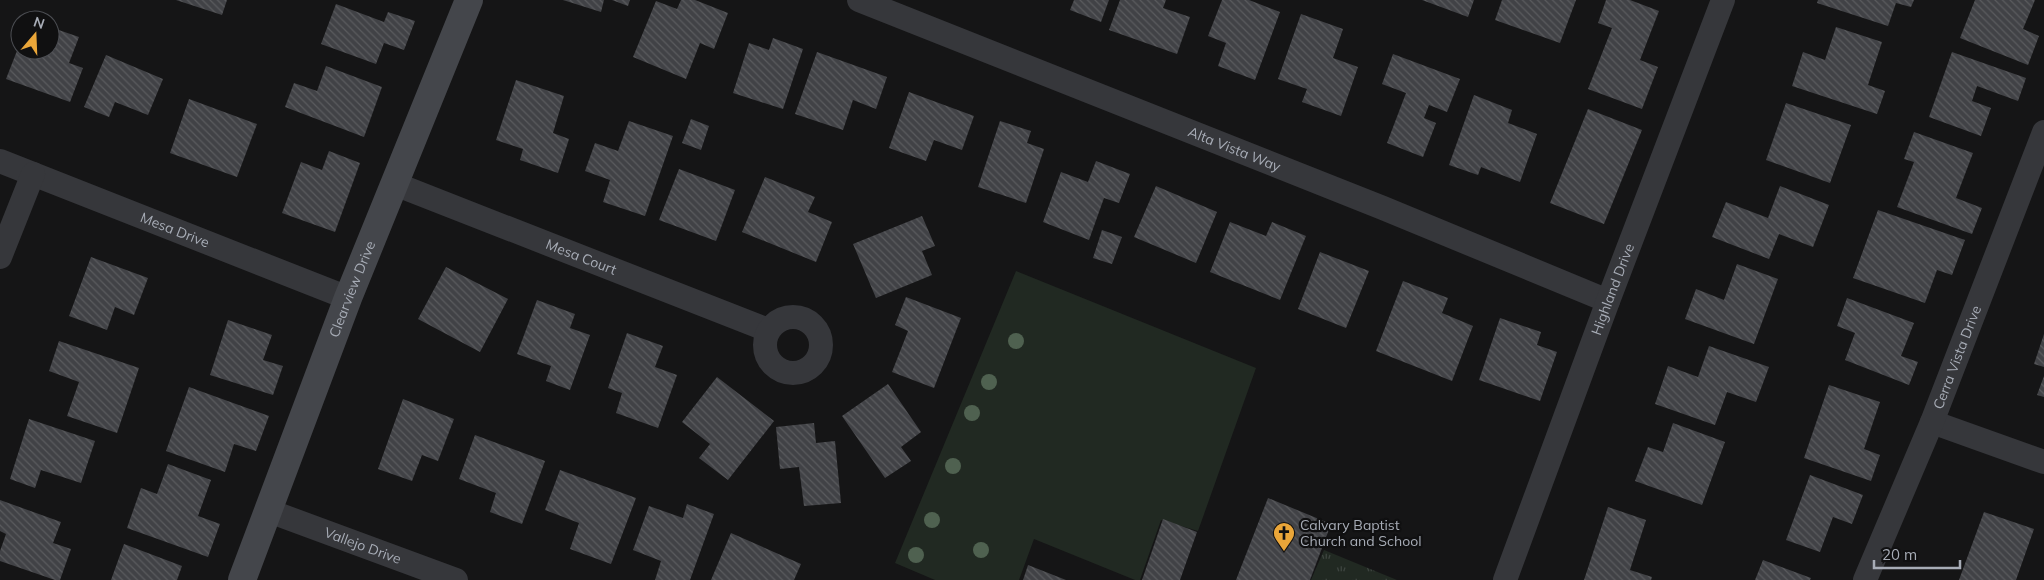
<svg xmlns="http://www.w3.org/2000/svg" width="2044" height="580" font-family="Mulish,sans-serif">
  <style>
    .grass { fill: url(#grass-tufts) }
    .park { fill: #212922 }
    .building { fill: url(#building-back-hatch) }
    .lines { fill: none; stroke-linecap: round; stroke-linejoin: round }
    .street { stroke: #36373b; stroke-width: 24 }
    .secondary { stroke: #44464b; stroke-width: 28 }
    .tree { fill: #4f6150 }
    .labels { text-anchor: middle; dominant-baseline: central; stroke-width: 4.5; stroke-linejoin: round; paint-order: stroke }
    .street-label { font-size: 14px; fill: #a7acb6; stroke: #101011 }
    .poi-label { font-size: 14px; fill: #a7acb6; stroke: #101011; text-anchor: start }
  </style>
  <defs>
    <pattern id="grass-tufts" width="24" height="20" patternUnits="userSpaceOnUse" patternTransform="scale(1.25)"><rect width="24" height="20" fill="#212922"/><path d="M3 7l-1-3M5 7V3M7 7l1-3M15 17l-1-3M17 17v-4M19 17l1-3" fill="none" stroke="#3e4540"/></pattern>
    <pattern id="building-back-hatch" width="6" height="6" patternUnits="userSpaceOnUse" patternTransform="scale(1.25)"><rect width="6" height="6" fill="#414246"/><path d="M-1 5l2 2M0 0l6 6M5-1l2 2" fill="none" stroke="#5a5b5e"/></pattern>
  </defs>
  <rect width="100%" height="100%" fill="#151516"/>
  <path class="grass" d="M1324 550 1397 580H1311Z"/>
  <path class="park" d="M1016 271 1256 368 1198 531 1161 520 1140 580H1135L1034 539 1019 580H935L895 563Z"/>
  <path class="building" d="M176 0H227L222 15Z
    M563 0H604L601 12Z
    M612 0H630L628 6Z
    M681 0H695L728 13 714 49 700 43 686 79 633 57 656 1 677 9Z
    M1074 0H1109L1101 22 1070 10Z
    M1120 0H1166L1163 8 1190 17 1177 54 1109 30Z
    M1222 0H1249L1280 12 1255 80 1218 66 1226 43 1208 36Z
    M1422 0H1474L1468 17Z
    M1502 0H1576L1560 43 1495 20Z
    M1606 0H1630L1659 11 1640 60 1658 67 1642 109 1588 89 1612 28 1598 23Z
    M1818 0H1914L1911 7 1896 3 1888 26 1817 3Z
    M1975 0H2035L2023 29 2039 36 2028 65 1960 38Z
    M336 4 384 22 388 12 415 21 404 50 384 43 376 64 321 44Z
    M1301 14 1343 29 1333 58 1358 67 1341 116 1302 102 1307 89 1278 79Z
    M50 27 79 37 69 63 83 68 70 102 6 79 20 43V50H50Z
    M1836 27 1882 42 1868 85 1885 91 1877 114 1792 86 1803 52 1825 60Z
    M773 38 803 49 783 109 733 93 749 43 769 50Z
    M817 52 887 77 876 109 853 100 843 130 795 114Z
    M1952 52 2026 78 2018 101 1977 86 1972 101 1991 108 1981 136 1929 117Z
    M1393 54 1460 79 1447 112 1429 105 1424 118 1436 123 1423 157 1387 143 1406 93 1382 84Z
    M106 55 163 79 148 115 115 102 109 117 84 107Z
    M326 66 382 87 364 137 285 107 294 83 317 91Z
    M516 80 564 96 553 133 569 139 558 173 520 160 523 149 496 140Z
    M909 92 974 116 962 150 934 140 926 161 889 148Z
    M1474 95 1512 110 1508 123 1537 134 1520 182 1481 167 1478 175 1449 165Z
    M189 99 257 124 237 177 170 153Z
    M1786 103 1851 125 1830 183 1766 160Z
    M1588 109 1642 130 1604 224 1550 203Z
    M691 119 709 126 701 150 682 143Z
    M629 121 673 136 645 216 603 202 610 180 585 171 595 143 618 151Z
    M1000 121 1031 131 1027 143 1044 149 1026 203 978 187Z
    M1914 132 1973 153 1956 198 1982 208 1972 234 1897 207 1914 162 1904 159Z
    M329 151 360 163 335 232 282 213 301 162 322 170Z
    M1096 161 1130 174 1119 203 1104 198 1089 240 1043 222 1061 172 1088 182Z
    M679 169 735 190 716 241 659 220Z
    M765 177 815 197 808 212 832 222 816 262 742 232Z
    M1156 186 1217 212 1196 263 1134 237Z
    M1780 186 1829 205 1813 247 1779 234 1769 259 1712 237 1726 202 1768 218Z
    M1878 210 1965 240 1952 275 1937 270 1925 303 1853 278Z
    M922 216 935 246 922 251 932 275 876 298 853 244Z
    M1230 222 1266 236 1272 222 1306 236 1280 300 1210 272Z
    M1102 230 1122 237 1112 264 1093 258Z
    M1320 252 1369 271 1346 328 1298 309Z
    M91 257 148 278 134 315 115 307 107 330 69 316Z
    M1737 264 1778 279 1754 344 1685 319 1696 289 1724 300Z
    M446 267 508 299 480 352 418 319Z
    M1403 281 1448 298 1442 313 1473 326 1452 381 1376 351Z
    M906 297 961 318 934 388 892 372 908 331 895 325Z
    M1847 298 1914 323 1901 356 1918 362 1909 385 1845 360 1855 333 1837 326Z
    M537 300 575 314 570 328 590 335 570 390 546 381 551 366 517 354Z
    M1500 318 1541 332 1537 345 1557 352 1540 401 1479 380Z
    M228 320 272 335 263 360 283 366 273 395 210 375Z
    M627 333 663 346 655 367 677 375 658 428 616 413 622 393 608 388Z
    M2044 334V367L2034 364Z
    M59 341 139 368 117 433 67 416 79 382 49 371Z
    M1709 346 1769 367 1756 402 1727 392 1715 425 1655 404 1668 366 1698 377Z
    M2044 376V397L2037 395Z
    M717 377 774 421 728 480 699 458 710 444 682 422Z
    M888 384 921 432 901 447 911 461 885 478 842 416Z
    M1829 385 1880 402 1864 449 1880 455 1871 481 1804 458Z
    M189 387 269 416 256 451 234 444 225 472 166 451Z
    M403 399 454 419 438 461 422 455 412 481 378 469Z
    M29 419 95 441 81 483 41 470 35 488 10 479Z
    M814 423 816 443 835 441 841 503 804 506 799 467 780 469 776 427Z
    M1673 423 1725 442 1702 505 1635 481 1648 447 1663 452Z
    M475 435 545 461 522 524 490 512 496 493 459 479Z
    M168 464 211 480 198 516 220 524 208 557 127 528 141 488 157 494Z
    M560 470 636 498 611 564 570 549 579 523 545 510Z
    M1810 475 1863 495 1852 524 1833 517 1820 552 1786 540Z
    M1268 498 1331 524 1310 580H1236Z
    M0 500 61 522 53 543 71 549 60 580H55L0 561V551L6 534 0 531Z
    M687 504 714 514 690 580H655L661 561 633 550 649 506 683 518Z
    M1608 507 1646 520 1630 570 1652 577 1651 580H1584Z
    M1984 512 2034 529 2016 580H1959Z
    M1163 519 1197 532 1180 580H1142Z
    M731 533 801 564 794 580H711Z
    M124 544 182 566 177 580H111Z
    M1763 560 1811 578 1810 580H1755Z
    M1028 565 1066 580H1023Z"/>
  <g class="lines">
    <g class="street">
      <path id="s1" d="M859 0 1383 208 1608 301"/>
      <path id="s2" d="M0 161 348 298"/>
      <path id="s3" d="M395 184 768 330"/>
      <path d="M0 257 33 174"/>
      <circle cx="793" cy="345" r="28"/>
      <path d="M1932 422 2044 462"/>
      <path id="s4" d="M269 511 456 580"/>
      <path id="s5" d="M1505 580 1608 301 1723 0"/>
      <path id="s6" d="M1865 580 1932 422 2044 132"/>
    </g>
    <path class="secondary" id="s7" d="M242 580 348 298 469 0"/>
  </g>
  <g class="tree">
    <circle cx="1016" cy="341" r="8"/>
    <circle cx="989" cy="382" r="8"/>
    <circle cx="972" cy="413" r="8"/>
    <circle cx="953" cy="466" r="8"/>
    <circle cx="932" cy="520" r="8"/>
    <circle cx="981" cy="550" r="8"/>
    <circle cx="916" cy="555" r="8"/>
  </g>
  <defs>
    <g id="church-pin" transform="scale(1.125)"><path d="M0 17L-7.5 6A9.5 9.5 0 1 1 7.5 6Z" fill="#eaa639" stroke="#101011"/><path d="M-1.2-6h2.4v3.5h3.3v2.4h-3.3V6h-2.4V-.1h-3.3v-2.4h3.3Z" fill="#111"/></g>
  </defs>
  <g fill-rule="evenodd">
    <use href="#church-pin" x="1284" y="533"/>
  </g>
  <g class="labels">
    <g class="street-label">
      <text stroke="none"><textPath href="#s1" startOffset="404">Alta Vista Way</textPath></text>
      <text stroke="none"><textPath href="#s2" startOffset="188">Mesa Drive</textPath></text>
      <text stroke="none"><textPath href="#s3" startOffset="200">Mesa Court</textPath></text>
      <text stroke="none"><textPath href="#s7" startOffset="311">Clearview Drive</textPath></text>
      <text stroke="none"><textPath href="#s5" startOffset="310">Highland Drive</textPath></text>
      <text stroke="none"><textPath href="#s6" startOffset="241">Cerra Vista Drive</textPath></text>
      <text stroke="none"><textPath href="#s4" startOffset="100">Vallejo Drive</textPath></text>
    </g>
    <g class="poi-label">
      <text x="1300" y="525">Calvary Baptist<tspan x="1300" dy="16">Church and School</tspan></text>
    </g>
  </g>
  <g transform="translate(35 35) rotate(19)"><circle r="24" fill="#101011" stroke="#4c4e53"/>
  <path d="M0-4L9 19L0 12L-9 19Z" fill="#eaa639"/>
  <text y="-8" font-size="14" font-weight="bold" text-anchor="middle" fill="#a7acb6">N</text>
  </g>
  <path d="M1874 560v8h86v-8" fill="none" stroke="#a7acb6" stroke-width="2.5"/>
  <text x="1882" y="560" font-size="15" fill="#a7acb6" stroke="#101011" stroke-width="4" paint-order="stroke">20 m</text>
</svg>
